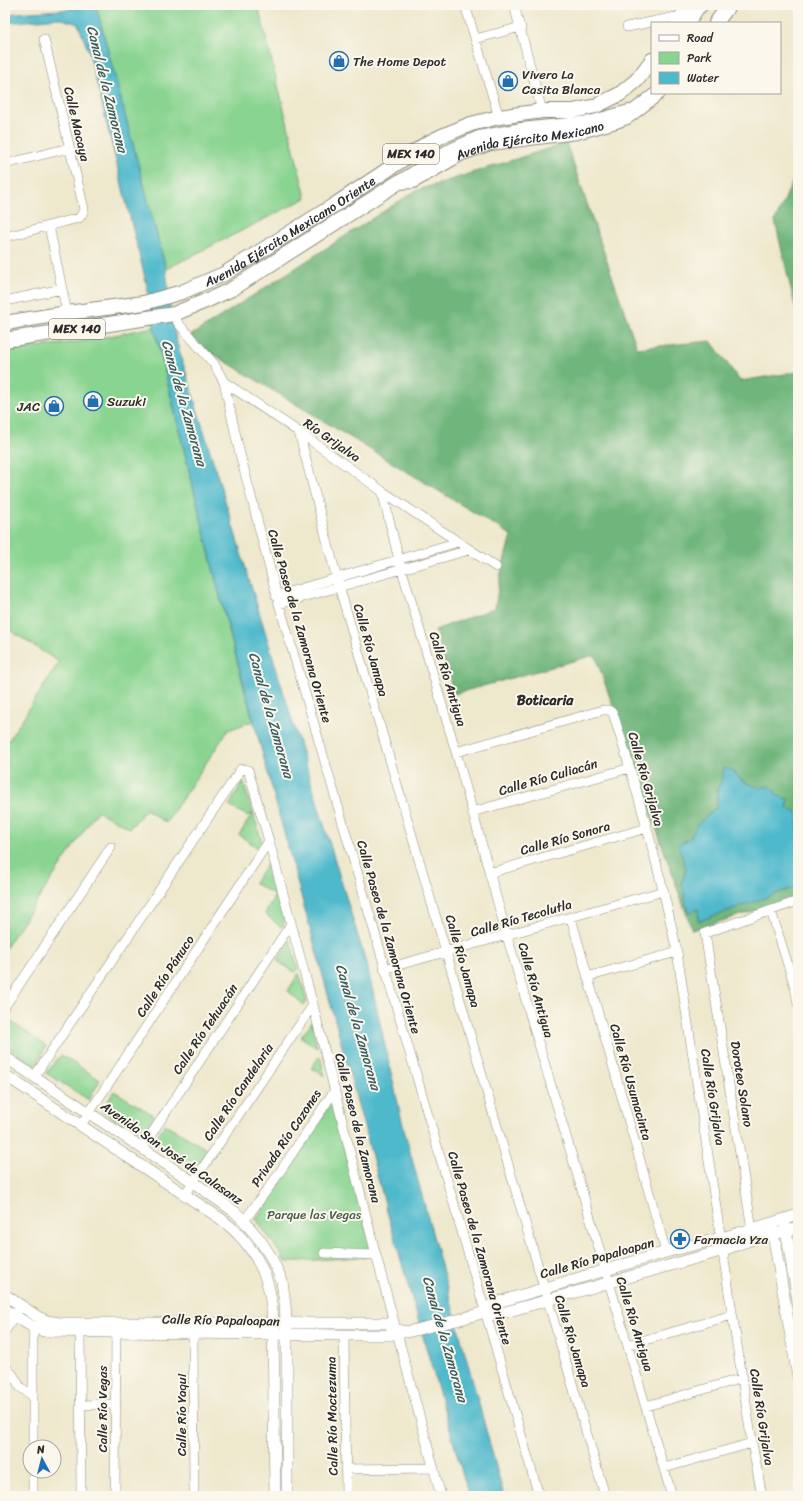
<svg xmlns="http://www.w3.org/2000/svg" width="803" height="1501" font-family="Sriracha,sans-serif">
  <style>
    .green { fill: #8ad491; stroke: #5a805e }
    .forest { fill: #6fb67b; stroke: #4d7053 }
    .water { fill: #4fb9cc; stroke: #3d727c }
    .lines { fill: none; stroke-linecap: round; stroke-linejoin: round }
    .minor-casing { stroke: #8c8a7c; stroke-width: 10 }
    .tertiary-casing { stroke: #8c8a7c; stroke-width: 12 }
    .secondary-casing { stroke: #8c8a7c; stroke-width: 14 }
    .primary-casing { stroke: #8c8a7c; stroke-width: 16 }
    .minor { stroke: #fff; stroke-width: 9 }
    .tertiary { stroke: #fff; stroke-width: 11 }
    .secondary { stroke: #fff; stroke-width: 12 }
    .primary { stroke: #fff; stroke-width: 14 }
    .labels { text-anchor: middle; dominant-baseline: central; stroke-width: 4; stroke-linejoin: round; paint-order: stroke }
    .shield { fill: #fbf7ec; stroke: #696865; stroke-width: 1 }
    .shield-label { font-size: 12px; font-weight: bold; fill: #2b2b2b }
    .poi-label { font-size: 13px; fill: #2b2b2b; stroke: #fbf7ec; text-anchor: start }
    .street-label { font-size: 13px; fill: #2b2b2b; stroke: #fbf7ec }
    .park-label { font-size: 13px; fill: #485e4a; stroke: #fbf7ec }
    .water-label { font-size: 14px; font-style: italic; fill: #385d63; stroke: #fbf7ec }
    .neighbourhood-label { font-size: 14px; font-weight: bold; fill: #2b2b2b; stroke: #fbf7ec }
  </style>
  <rect width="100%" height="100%" fill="#fbf7ec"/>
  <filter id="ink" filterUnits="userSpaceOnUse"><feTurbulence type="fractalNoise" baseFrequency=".025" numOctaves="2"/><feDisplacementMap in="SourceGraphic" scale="8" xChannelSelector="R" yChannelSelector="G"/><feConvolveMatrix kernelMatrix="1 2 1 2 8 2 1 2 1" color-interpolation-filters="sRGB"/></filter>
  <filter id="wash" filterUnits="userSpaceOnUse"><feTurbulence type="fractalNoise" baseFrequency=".012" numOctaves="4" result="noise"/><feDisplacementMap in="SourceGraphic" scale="16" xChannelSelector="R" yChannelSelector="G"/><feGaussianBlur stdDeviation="0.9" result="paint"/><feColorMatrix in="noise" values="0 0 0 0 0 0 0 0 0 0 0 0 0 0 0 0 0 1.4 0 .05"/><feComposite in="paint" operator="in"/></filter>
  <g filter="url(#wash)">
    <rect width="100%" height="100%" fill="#eee8cd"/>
    <path class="green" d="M95 5H258L306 198 166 269Z
      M154 327 221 601 253 721 228 730 166 823 146 809 130 828 97 811 5 949V746L59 662 5 627V351L91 340Z
      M243 781 262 842 258 848 239 835 253 813 248 816 229 806Z
      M268 862 285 922 281 927 265 914 276 893 273 894 254 883Z
      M290 940 298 969 295 972 277 961Z
      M299 973 307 1001 304 1005 288 991Z
      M6 1018 46 1046 36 1066 5 1046V1020Z
      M312 1022 317 1048 301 1037Z
      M61 1055 100 1080 89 1100 46 1073Z
      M320 1056 325 1076 311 1068Z
      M114 1091 155 1116 141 1135 102 1111Z
      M333 1101 374 1256 286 1262 256 1219Z
      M165 1124 208 1150 195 1171 152 1143Z"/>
    <path class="forest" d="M566 143 637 348 711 341 740 381 798 372V898L692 930 595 655 454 694 435 630 495 608 500 577 511 535 187 338 415 191Z
      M798 170V319L775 221Z"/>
    <path class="water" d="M72 5H96L166 269 171 315 177 343 368 969 403 1126 504 1496H469L388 1215 221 601 152 319 147 286 89 52 78 24 59 18 5 23V14L72 9Z
      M724 768 733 771 741 780 759 788 769 786 778 796 789 799 787 808 798 813V886L699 921 698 909 688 913 682 883 686 869 678 845 690 838 697 825 717 807V790L721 782Z"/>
  </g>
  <g filter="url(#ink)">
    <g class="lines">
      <g class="minor-casing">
        <path id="minor" d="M465 5 499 117
          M514 5 542 111
          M627 27 676 17
          M475 39 521 27
          M5 164 69 148
          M49 226 67 313
          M5 237 79 218 82 214 84 209 44 39
          M5 301 62 289
          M174 314 178 323 214 364 224 382 299 432 382 491 496 567
          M224 382 239 450 279 604 539 1496
          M299 432 337 579 605 1496
          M382 491 399 560 456 752 507 936 672 1496
          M276 596 458 542
          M279 604 469 550
          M456 752 603 710H609L613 713C638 792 660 871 677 952L752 1443 762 1496
          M472 812 630 768
          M489 873 647 828
          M771 911 795 987 798 1004
          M571 918 666 1252
          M384 969 664 891
          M587 977 677 952
          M5 1006 111 847
          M34 1077 239 772 241 769 248 770 269 841 313 1005 376 1255 441 1496
          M81 1125 269 841
          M142 1148 291 924
          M185 1194 313 1005
          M244 1221 273 1182 335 1090
          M753 1236 705 933 798 901
          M324 1253 376 1255
          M80 1326 81 1496
          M33 1327V1447
          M5 1331 21 1306
          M193 1334 194 1496
          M344 1335 346 1496
          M628 1345 732 1315
          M5 1367 13 1375 20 1387 33 1396
          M80 1405 115 1404
          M646 1406 743 1378
          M664 1468 752 1443
          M345 1469 434 1468
          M33 1496V1471
          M115 1496 116 1326"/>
      </g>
      <g class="tertiary-casing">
        <path id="tertiary" d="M5 1057 193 1182 235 1212 244 1221 260 1240 271 1257 282 1281 285 1304 287 1335V1496
          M5 1075 221 1219C242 1235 259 1257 267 1282 271 1294 272 1309 273 1322L275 1496
          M785 1224 798 1300
          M772 1228 798 1377
          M5 1295 38 1317 47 1321 60 1323H388L396 1330 407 1332 457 1320 485 1312 495 1315 717 1252 753 1239 798 1228
          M5 1310 33 1327 44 1331 344 1335H390L396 1330
          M485 1312 492 1304 666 1252 732 1235 798 1215"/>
      </g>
      <g class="secondary-casing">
        <path id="secondary" d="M677 23 687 5
          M400 181 446 152 479 137 521 129 590 122 629 111"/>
      </g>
      <g class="primary-casing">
        <g id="primary">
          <path d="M687 23 697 8 701 5"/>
          <path d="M716 23 729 5"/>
          <path id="s1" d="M5 323 67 313 144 303 182 292 224 274 336 204 426 144 442 136 471 124 499 117 542 111H573L596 106 620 94 637 80 652 60"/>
          <path id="s2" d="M5 340 174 314 208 300 232 289 399 182 413 181 460 154 490 143 577 132 616 121 627 117 658 93"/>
        </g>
      </g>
      <use href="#minor" class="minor"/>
      <use href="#tertiary" class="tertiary"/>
      <use href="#secondary" class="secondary"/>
      <use href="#primary" class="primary"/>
    </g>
  </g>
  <defs>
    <g id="shop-ring" transform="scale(1)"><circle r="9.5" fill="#fbf7ec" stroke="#1f6fb2" stroke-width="1.5"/><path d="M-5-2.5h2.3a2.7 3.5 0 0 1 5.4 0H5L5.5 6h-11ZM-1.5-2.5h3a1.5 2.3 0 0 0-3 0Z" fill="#1f6fb2"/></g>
    <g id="pharmacy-ring" transform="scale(1)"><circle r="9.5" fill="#fbf7ec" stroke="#1f6fb2" stroke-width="1.5"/><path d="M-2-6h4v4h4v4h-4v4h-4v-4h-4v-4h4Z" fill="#1f6fb2"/></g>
  </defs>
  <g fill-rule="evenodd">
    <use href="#shop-ring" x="339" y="61"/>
    <use href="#shop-ring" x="508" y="81"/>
    <use href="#shop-ring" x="93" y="401"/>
    <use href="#shop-ring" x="54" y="406"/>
    <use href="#pharmacy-ring" x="680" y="1239"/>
  </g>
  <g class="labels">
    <g class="shield">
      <rect x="383" y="144" width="56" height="20" rx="3"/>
      <rect x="49" y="319" width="56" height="20" rx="3"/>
    </g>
    <g class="shield-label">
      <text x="411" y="154">MEX 140</text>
      <text x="77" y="329">MEX 140</text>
    </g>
    <g class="poi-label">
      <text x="353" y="61">The Home Depot</text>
      <text x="522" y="74">Vivero La<tspan x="522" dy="15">Casita Blanca</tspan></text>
      <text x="107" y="401">Suzuki</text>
      <text x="40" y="406" text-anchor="end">JAC</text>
      <text x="694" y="1239">Farmacia Yza</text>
    </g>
    <g class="street-label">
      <text transform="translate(77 124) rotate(77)">Calle Macaya</text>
      <text stroke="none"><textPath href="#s2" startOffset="572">Avenida Ejército Mexicano</textPath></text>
      <text stroke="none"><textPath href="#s1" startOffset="304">Avenida Ejército Mexicano Oriente</textPath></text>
      <text transform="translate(332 440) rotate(35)">Río Grijalva</text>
      <text transform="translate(300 626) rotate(74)">Calle Paseo de la Zamorana Oriente</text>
      <text transform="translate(371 650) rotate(74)">Calle Río Jamapa</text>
      <text transform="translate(448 679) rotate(73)">Calle Río Antigua</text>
      <text transform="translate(548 777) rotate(-16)">Calle Río Culiacán</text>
      <text transform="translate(646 779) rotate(74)">Calle Río Grijalva</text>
      <text transform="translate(565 838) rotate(-16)">Calle Río Sonora</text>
      <text transform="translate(521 918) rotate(-16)">Calle Río Tecolutla</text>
      <text transform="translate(389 937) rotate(74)">Calle Paseo de la Zamorana Oriente</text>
      <text transform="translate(463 961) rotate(74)">Calle Río Jamapa</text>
      <text transform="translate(165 976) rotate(-57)">Calle Río Pánuco</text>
      <text transform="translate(536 990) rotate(74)">Calle Río Antigua</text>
      <text transform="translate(205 1029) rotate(-56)">Calle Río Tehuacán</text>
      <text transform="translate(631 1082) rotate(74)">Calle Río Usumacinta</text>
      <text transform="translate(742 1084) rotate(81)">Doroteo Solano</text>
      <text transform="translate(238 1092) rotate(-56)">Calle Río Candelaria</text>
      <text transform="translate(713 1097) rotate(81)">Calle Río Grijalva</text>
      <text transform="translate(358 1128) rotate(76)">Calle Paseo de la Zamorana</text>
      <text transform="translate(286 1138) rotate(-56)">Privada Río Cazones</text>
      <text transform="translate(172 1153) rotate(35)">Avenida San José de Calasanz</text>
      <text transform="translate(480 1248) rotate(74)">Calle Paseo de la Zamorana Oriente</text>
      <text transform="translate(597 1258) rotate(-16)">Calle Río Papaloapan</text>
      <text transform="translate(221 1320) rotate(1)">Calle Río Papaloapan</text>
      <text transform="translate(635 1324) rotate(73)">Calle Río Antigua</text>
      <text transform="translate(573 1341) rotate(73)">Calle Río Jamapa</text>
      <text transform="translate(102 1409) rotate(-90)">Calle Río Vegas</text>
      <text transform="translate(181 1415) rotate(-90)">Calle Río Yaqui</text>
      <text transform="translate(332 1416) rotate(-91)">Calle Río Moctezuma</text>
      <text transform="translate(762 1417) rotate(81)">Calle Río Grijalva</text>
    </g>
    <g class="park-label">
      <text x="314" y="1214">Parque las Vegas</text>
    </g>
    <g class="water-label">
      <text transform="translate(107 89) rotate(76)">Canal de la Zamorana</text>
      <text transform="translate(184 403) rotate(74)">Canal de la Zamorana</text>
      <text transform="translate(271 715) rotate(74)">Canal de la Zamorana</text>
      <text transform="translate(358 1027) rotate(74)">Canal de la Zamorana</text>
      <text transform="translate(445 1339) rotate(74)">Canal de la Zamorana</text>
    </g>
    <g class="neighbourhood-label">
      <text x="545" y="700">Boticaria</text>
    </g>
  </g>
  <rect width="803" height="1501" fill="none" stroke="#fbf7ec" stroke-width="20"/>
  <rect x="651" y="22" width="130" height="72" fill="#fbf7ec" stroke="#a8a59f"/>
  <rect x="659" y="35" width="20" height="6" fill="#ffffff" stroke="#a8a59f"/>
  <text x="687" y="42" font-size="12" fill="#2b2b2b">Road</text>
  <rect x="659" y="52" width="20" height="12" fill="#8ad491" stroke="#a8a59f"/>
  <text x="687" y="62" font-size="12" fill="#2b2b2b">Park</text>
  <rect x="659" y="72" width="20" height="12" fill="#4fb9cc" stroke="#a8a59f"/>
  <text x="687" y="82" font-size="12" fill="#2b2b2b">Water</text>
  <g transform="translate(42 1459) rotate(353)"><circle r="19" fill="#fbf7ec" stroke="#a8a59f"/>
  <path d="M0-3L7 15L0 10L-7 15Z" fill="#1f6fb2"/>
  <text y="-6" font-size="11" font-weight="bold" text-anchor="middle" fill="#2b2b2b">N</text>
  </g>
</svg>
